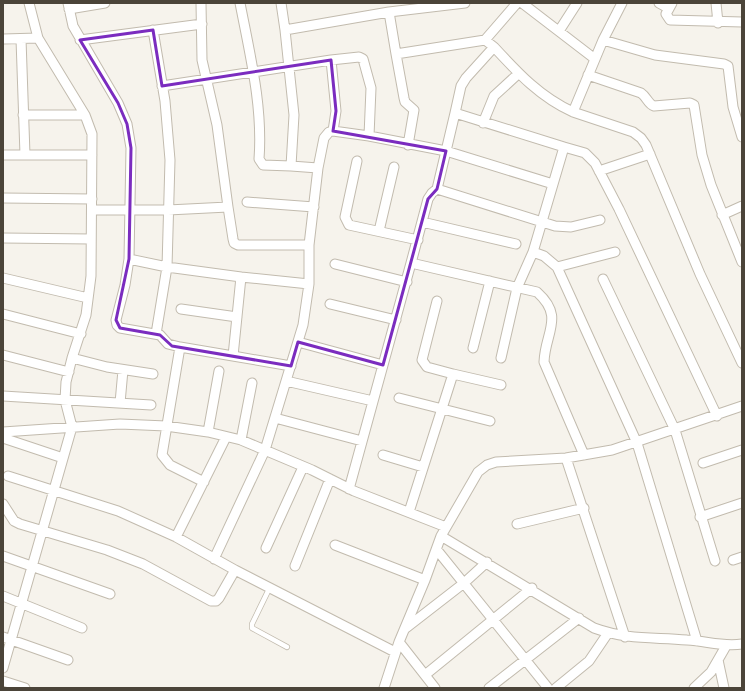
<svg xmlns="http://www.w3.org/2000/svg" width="745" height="691" font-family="Rubik,sans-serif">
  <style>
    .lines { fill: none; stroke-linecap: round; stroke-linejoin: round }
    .service-casing { stroke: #c2bbae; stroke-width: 6 }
    .minor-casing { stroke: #c2bbae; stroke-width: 11 }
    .service { stroke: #fff; stroke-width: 4.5 }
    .minor { stroke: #fff; stroke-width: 9 }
    .marked { fill: none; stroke: #7b2cbf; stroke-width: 3; stroke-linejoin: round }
  </style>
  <rect width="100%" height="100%" fill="#f6f3ec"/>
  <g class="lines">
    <g class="service-casing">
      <path id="service" d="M270 587 252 624V628L287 647"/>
    </g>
    <g class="minor-casing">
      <path id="minor" d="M68 3 73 26 118 103 127 124 131 148 129 259 167 267 241 277 233 356 180 347 162 455 170 465 204 482
        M240 3C250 55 263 107 259 159L263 165 291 166
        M281 3 285 30
        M522 3 595 59
        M622 3 603 40 573 112 633 132 641 138 646 145 700 274 742 363
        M659 3 668 8
        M672 3 666 14 670 20 742 22
        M716 3 718 23
        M69 9 105 3
        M389 12 465 3
        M153 30 165 101 170 160 167 267 156 334
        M559 31 577 3
        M3 39 38 38
        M21 39 25 155
        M80 40 202 24
        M485 40 517 3
        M603 40 655 55 724 64 728 66 733 107 742 137
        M396 54 404 98 405 102 414 110 408 145
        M588 75 641 93C647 97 648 104 654 106L690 103 694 105 702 155 711 185 742 262
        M162 86 331 60 359 57 363 59 371 88 369 136 446 151 437 189 432 193 428 199 411 263
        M455 113 461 86 466 78 494 47C518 73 540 97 573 112
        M23 115H85
        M483 123 494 96 518 74
        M333 131 369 136
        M564 147 585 153 595 163 619 209 717 416
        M3 155H92
        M357 161 345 217 349 225 418 240
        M318 168 291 166 294 115 285 30 389 12 396 54 485 40 494 47
        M599 171 650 154
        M437 189 555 226 571 227 600 220
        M3 198 92 199
        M247 202 314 207
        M228 207 233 239 234 243 238 245H309
        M92 210H168L228 207 217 125 202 60 201 3
        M722 215 742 206
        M422 222 516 244
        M379 231 394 167
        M3 238 91 239
        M533 252 544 256 557 267 615 252
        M129 259 125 285 116 320 117 325 120 328 160 335 168 344 180 347
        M335 264 407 282
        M557 267 637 443 697 641
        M241 277 309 284
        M3 278 88 298
        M603 279 675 430 715 561
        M330 304 396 320
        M181 309 237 317
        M3 314 81 334
        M298 342 383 365
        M473 348 490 281
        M3 355 69 372
        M233 356 291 366
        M72 358 107 367 153 374
        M501 358 517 288 533 252 564 147 455 113 446 151 553 184
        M453 374 501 385
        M286 381 373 401
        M3 396 151 405
        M399 398 490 421
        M120 403 123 370
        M275 418 362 441
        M3 432 120 424 166 426 208 432 241 440 312 470 354 491 446 527
        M208 432 219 371
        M3 438 63 458
        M241 440 252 383
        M383 455 423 467
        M566 458 625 637
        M703 463 742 450
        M8 476 118 511 176 537 235 570
        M349 489 411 263 537 292C565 317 545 332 544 362L584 455
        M3 504 14 521 20 524 107 550 143 564 211 601H216L219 598 235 570 395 652
        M409 512 453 374 427 367 422 360 437 301
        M700 517 742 503
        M517 524 584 508
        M441 536 594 628C627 640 653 637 687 640 707 641 722 647 742 644
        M176 537 226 437
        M335 545 425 580
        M266 548 303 467
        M437 550 548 688
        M3 556 110 594
        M214 559 265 450 303 325 309 284V245L318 168 324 138 329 132 333 131 336 111 331 60
        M733 560 742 557
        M295 566 330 479
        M3 596 82 628
        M406 628 464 583 487 562
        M3 637 68 660
        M399 642 435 688
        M718 660 724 688
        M3 668 72 427 65 400 66 382 72 358 86 315 91 276 92 134 85 115 38 38 29 3
        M425 675 532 588
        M3 681 25 688
        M384 688 399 642 425 580 441 536 478 472 487 465 496 462 566 458 612 450 742 406
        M489 688 579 618
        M556 688 589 661 608 633
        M694 688 711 672 726 646"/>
    </g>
    <use href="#service" class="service"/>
    <use href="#minor" class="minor"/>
  </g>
  <path class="marked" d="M153 30 162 86 331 60 336 111 333 131 446 151 437 189 428 199 383 365 298 342 291 366 172 346 160 335 120 328 116 320 129 259 131 148 127 124 118 103 80 40Z"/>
  <rect width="745" height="691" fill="none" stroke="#4b4439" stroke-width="8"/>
</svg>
